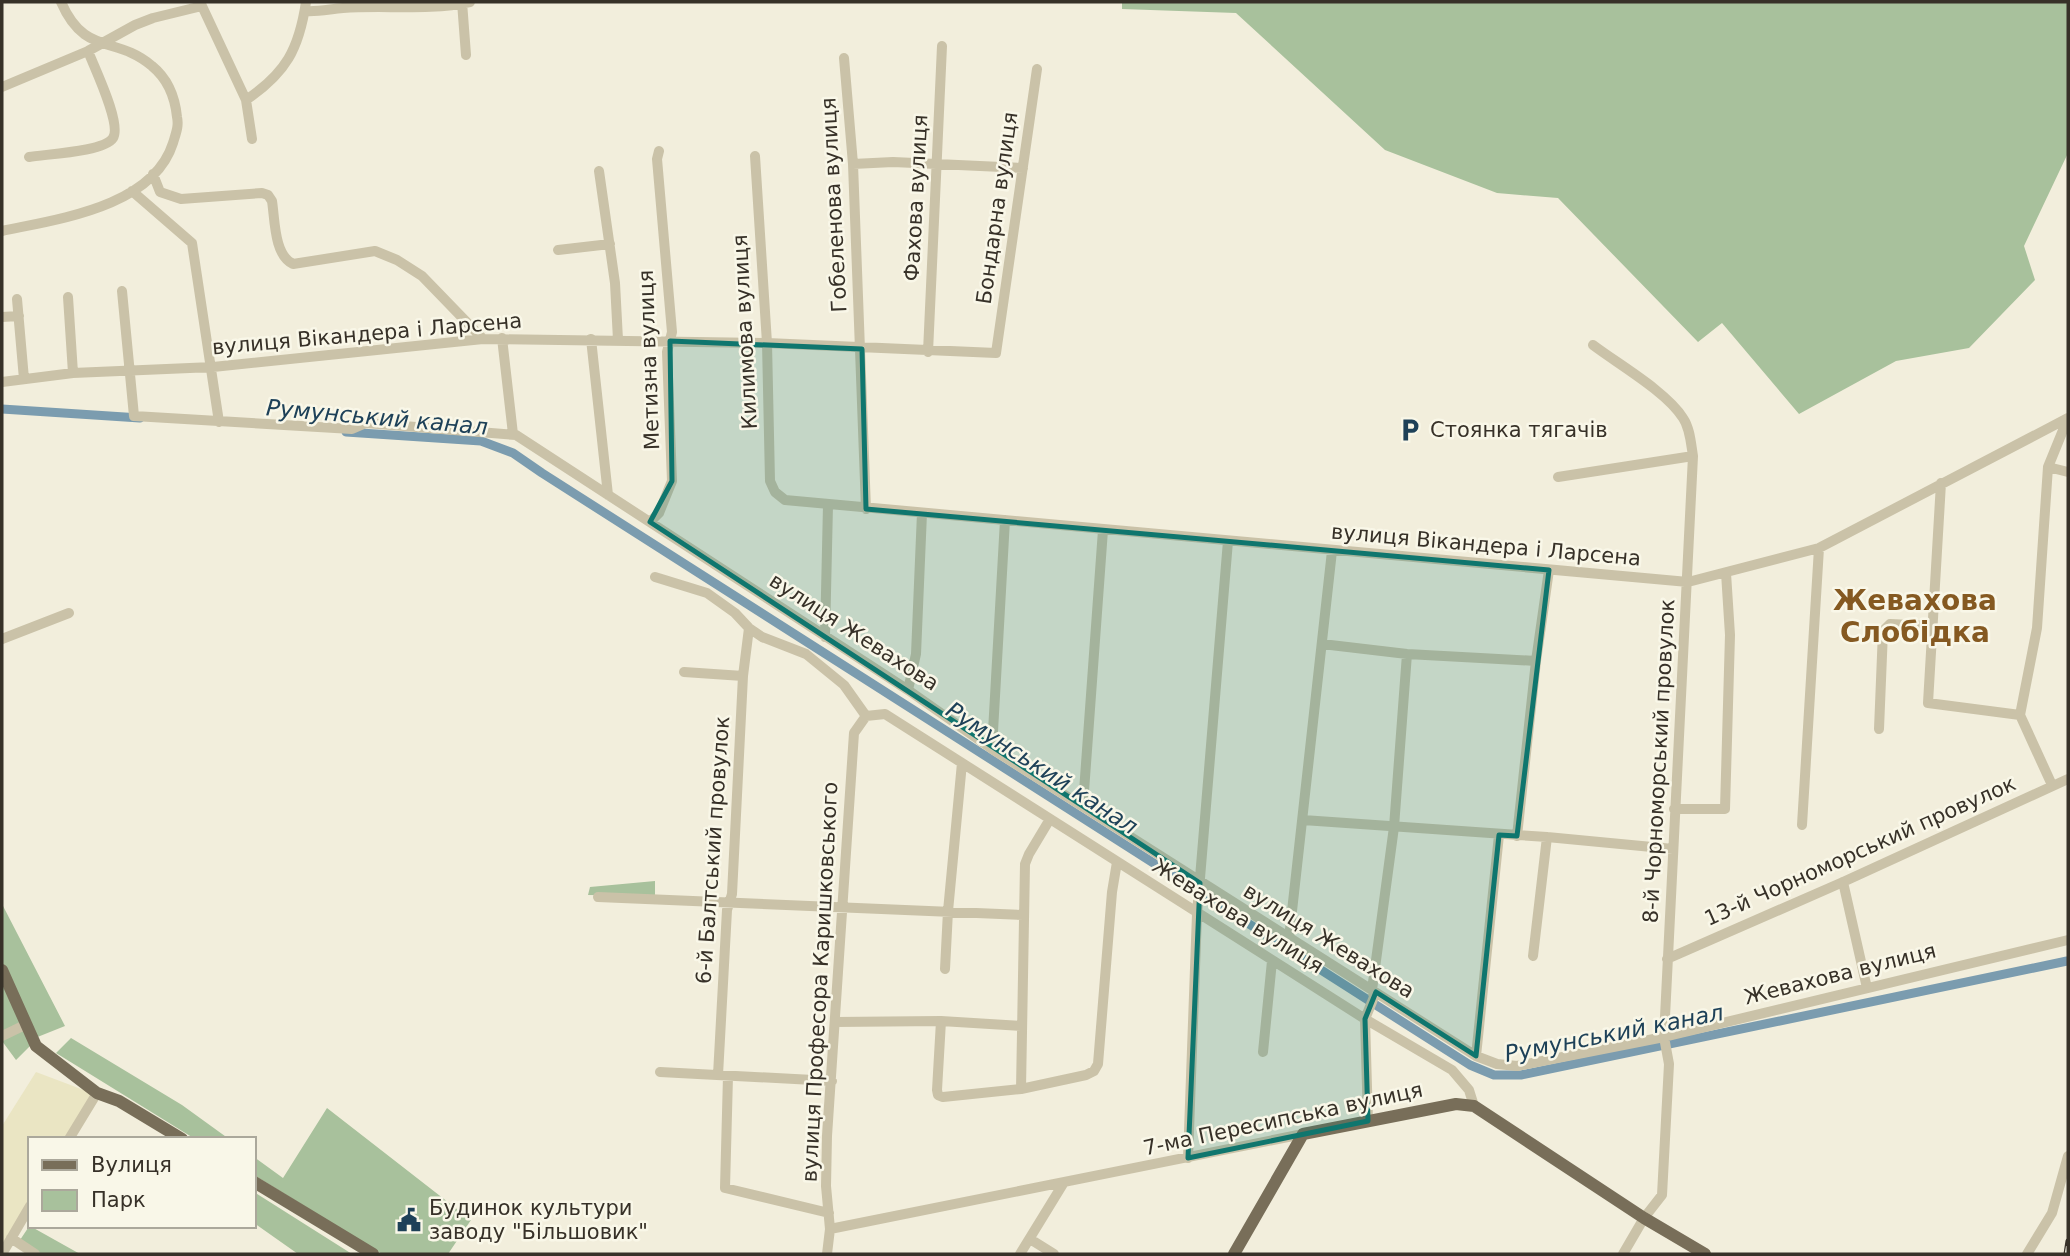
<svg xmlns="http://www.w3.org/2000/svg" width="2070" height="1256" font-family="'DejaVu Sans',sans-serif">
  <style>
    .green { fill: #a8c19c }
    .plaza { fill: #eae5c3 }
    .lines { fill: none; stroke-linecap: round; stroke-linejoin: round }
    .canal { stroke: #7b9caf; stroke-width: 9 }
    .minor { stroke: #cac2a8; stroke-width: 10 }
    .major { stroke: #786e59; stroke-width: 12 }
    .rail-casing { stroke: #373128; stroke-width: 5 }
    .rail { stroke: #f9f7e8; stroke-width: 2.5; stroke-dasharray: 8; stroke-linecap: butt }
    .marked { fill: #0f766e; fill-opacity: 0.2; stroke: #0f766e; stroke-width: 5; stroke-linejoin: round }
    .labels { text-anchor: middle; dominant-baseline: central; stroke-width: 5; stroke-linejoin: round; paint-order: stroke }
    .street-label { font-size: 21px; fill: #373128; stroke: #f9f7e8 }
    .poi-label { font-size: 21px; fill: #373128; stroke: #f9f7e8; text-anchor: start }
    .water-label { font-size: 23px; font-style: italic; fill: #1e4158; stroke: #f9f7e8 }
    .district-label { font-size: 28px; font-weight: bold; fill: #855921; stroke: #f9f7e8 }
  </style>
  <rect width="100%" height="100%" fill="#f2eedc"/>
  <path class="green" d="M1122 2H2068V153L2024 246 2035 280 1969 348 1896 361 1799 414 1722 323 1698 342 1558 198 1497 193 1385 150 1236 13 1122 9Z
    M655 881V896L588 895 590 887Z
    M2 904 65 1026 35 1038 2 964Z
    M2 984 31 1045 16 1060 2 1041Z
    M71 1038 182 1105 229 1139H195L56 1053Z
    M327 1108 471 1220 448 1254H382L254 1175V1157L283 1178Z
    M254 1192 352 1254H298L254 1223Z
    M30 1225V1226L80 1254H34L20 1240Z"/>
  <path class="plaza" d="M36 1072 97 1095 71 1139H30V1209L2 1254V1126Z"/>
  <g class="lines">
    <path class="canal" d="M2 409 140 418
      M346 432 481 441 513 453 542 473 1470 1065 1494 1075H1521L2067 961"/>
    <path class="minor" d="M462 2 466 55
      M202 6 246 100 252 139
      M305 11C318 12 330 9 343 8 386 5 428 11 470 2
      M844 58 853 164 866 509
      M2 87 88 51 135 25 153 18 202 6 200 2
      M246 100C286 73 299 49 306 2
      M755 156 767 343 770 481 775 492 785 500 1688 582 1819 548 2068 418
      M29 157C46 154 104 152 113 138 122 124 94 67 88 51
      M853 164 893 162 1023 168
      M599 171 615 283 618 340
      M153 174 160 192 181 199 262 193 268 195 272 201C275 220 274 255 293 264L375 251 397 260 422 276 483 339
      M132 191 192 243 219 422
      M2 231C58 219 153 207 173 143 176 133 179 126 177 117 175 97 168 79 152 66 116 35 85 57 61 2
      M558 250 610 244
      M122 291 134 416 352 429 366 423 516 435 908 690 992 749 1476 1056 1497 1064 1517 1066 1664 1037 2068 940
      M68 297 73 373
      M17 299 24 379
      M2 317 19 316
      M502 338 513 434
      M591 339 608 495
      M1593 345C1618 364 1667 392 1683 418 1690 428 1691 444 1693 456L1664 1037 1669 1064 1662 1195 1644 1218 1623 1254
      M928 352 942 46
      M2 382 73 373 213 367 483 339 767 343 996 353 1037 69
      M2068 418 2048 467 2068 472
      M2048 467 2037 628 2020 715 2052 785
      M1558 477 1693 456
      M1941 483 1928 703 2020 715
      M650 522 659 513 672 481 667 352 672 332 657 159 659 151
      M655 577 707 593 735 613 749 628 762 637 806 654 844 685 866 716
      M825 637 828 505
      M2 639 69 613
      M1322 644 1407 654 1536 661
      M684 672 743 676
      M908 690 916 654 922 513
      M866 716 885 714 1365 1019 1452 1070 1469 1090 1474 1106
      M1879 729 1883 631 1890 624 1933 626
      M992 749 1005 520
      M1083 805 1103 530
      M1674 809H1725L1730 635 1726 573
      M1303 820 1547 837 1673 849
      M1802 825 1819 548
      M1517 836 1536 661 1549 570
      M1843 882 1867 988
      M598 897 1023 915
      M1289 938 1332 551
      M1533 956 1547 837
      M1667 959 1843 882 2068 779
      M945 969 948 911 962 763
      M941 1021 937 1090 938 1095 943 1097 1021 1089 1086 1075 1094 1071 1098 1064 1112 892 1117 862
      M835 1022 941 1021 1021 1026
      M2 1036 27 1024
      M1263 1052 1272 961
      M1476 1056 1499 835
      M660 1072 832 1081
      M718 1075 727 910 732 894 743 676 749 628
      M728 1076 725 1188 829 1213
      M1021 1089 1025 864 1029 854 1050 819
      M1368 1121 1365 1019 1374 997 1372 990 1394 827 1407 654
      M69 1139 97 1093
      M1188 1158 1197 914 1228 541
      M830 1229 1303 1134
      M11 1238 35 1254
      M1030 1239 1054 1254
      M2 1254 30 1206
      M827 1254 830 1229 826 1186 827 1136 854 733 866 716
      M1020 1254 1063 1184
      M2027 1254 2052 1213 2068 1156"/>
    <path class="major" d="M2 970 36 1046 97 1093 119 1101 182 1139
      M254 1182 373 1254
      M1234 1254 1303 1134 1456 1104 1474 1106 1644 1218 1705 1254"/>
    <g class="rail-casing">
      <path id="rail" d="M2066 1254 2068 1241"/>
    </g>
    <use href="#rail" class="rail"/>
  </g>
  <path class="marked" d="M670 341 862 349 866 509 1549 570 1517 836 1499 835 1476 1056 1376 992 1365 1019 1368 1121 1188 1158 1200 883 650 522 672 481Z"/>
  <defs>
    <g id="parking-bare" transform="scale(1.89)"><path d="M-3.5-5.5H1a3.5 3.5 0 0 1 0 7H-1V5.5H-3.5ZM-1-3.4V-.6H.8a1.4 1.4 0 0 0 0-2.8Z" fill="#1e4158" stroke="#f9f7e8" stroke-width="2.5" paint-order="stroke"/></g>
    <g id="civic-bare" transform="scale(1.89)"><path d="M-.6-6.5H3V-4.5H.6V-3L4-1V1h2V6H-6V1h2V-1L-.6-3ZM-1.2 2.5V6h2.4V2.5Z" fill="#1e4158" stroke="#f9f7e8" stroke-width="2.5" paint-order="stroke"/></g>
  </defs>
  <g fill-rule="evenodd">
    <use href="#parking-bare" x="1410" y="430"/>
    <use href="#civic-bare" x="409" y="1220"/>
  </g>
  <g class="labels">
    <g class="street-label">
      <text transform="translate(916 198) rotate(-87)">Фахова вулиця</text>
      <text transform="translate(834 205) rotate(-93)">Гобеленова вулиця</text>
      <text transform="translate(997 208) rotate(-82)">Бондарна вулиця</text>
      <text transform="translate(745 332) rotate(-93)">Килимова вулиця</text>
      <text transform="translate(367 334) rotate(-5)">вулиця Вікандера і Ларсена</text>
      <text transform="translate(649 360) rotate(-92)">Метизна вулиця</text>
      <text transform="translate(1486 545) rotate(5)">вулиця Вікандера і Ларсена</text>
      <text transform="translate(854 632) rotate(33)">вулиця Жевахова</text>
      <text transform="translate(1659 761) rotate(-87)">8-й Чорноморський провулок</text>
      <text transform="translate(713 850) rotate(-86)">6-й Балтський провулок</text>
      <text transform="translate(1860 851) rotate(-24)">13-й Чорноморський провулок</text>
      <text transform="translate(1238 916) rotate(32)">Жевахова вулиця</text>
      <text transform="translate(1329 941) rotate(32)">вулиця Жевахова</text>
      <text transform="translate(1840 974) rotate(-14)">Жевахова вулиця</text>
      <text transform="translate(820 982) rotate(-87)">вулиця Професора Каришковського</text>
      <text transform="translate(1283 1119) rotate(-12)">7-ма Пересипська вулиця</text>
    </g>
    <g class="poi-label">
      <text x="1430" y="430">Стоянка тягачів</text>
      <text x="429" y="1208">Будинок культури<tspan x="429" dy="24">заводу "Більшовик"</tspan></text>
    </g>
    <g class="water-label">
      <text transform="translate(377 417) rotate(5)">Румунський канал</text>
      <text transform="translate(1042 768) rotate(33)">Румунський канал</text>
      <text transform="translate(1614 1033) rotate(-11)">Румунський канал</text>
    </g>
    <g class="district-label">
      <text x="1915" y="600">Жевахова<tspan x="1915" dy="32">Слобідка</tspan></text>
    </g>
  </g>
  <rect width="2070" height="1256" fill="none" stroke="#373128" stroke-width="7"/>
  <rect x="28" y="1137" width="228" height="91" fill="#f9f7e8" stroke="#aba89b" stroke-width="2"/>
  <rect x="42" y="1160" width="35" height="10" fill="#786e59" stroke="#aba89b" stroke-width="2"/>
  <text x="91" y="1172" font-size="21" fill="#373128">Вулиця</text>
  <rect x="42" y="1190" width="35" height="21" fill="#a8c19c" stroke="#aba89b" stroke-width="2"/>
  <text x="91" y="1207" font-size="21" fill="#373128">Парк</text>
</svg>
